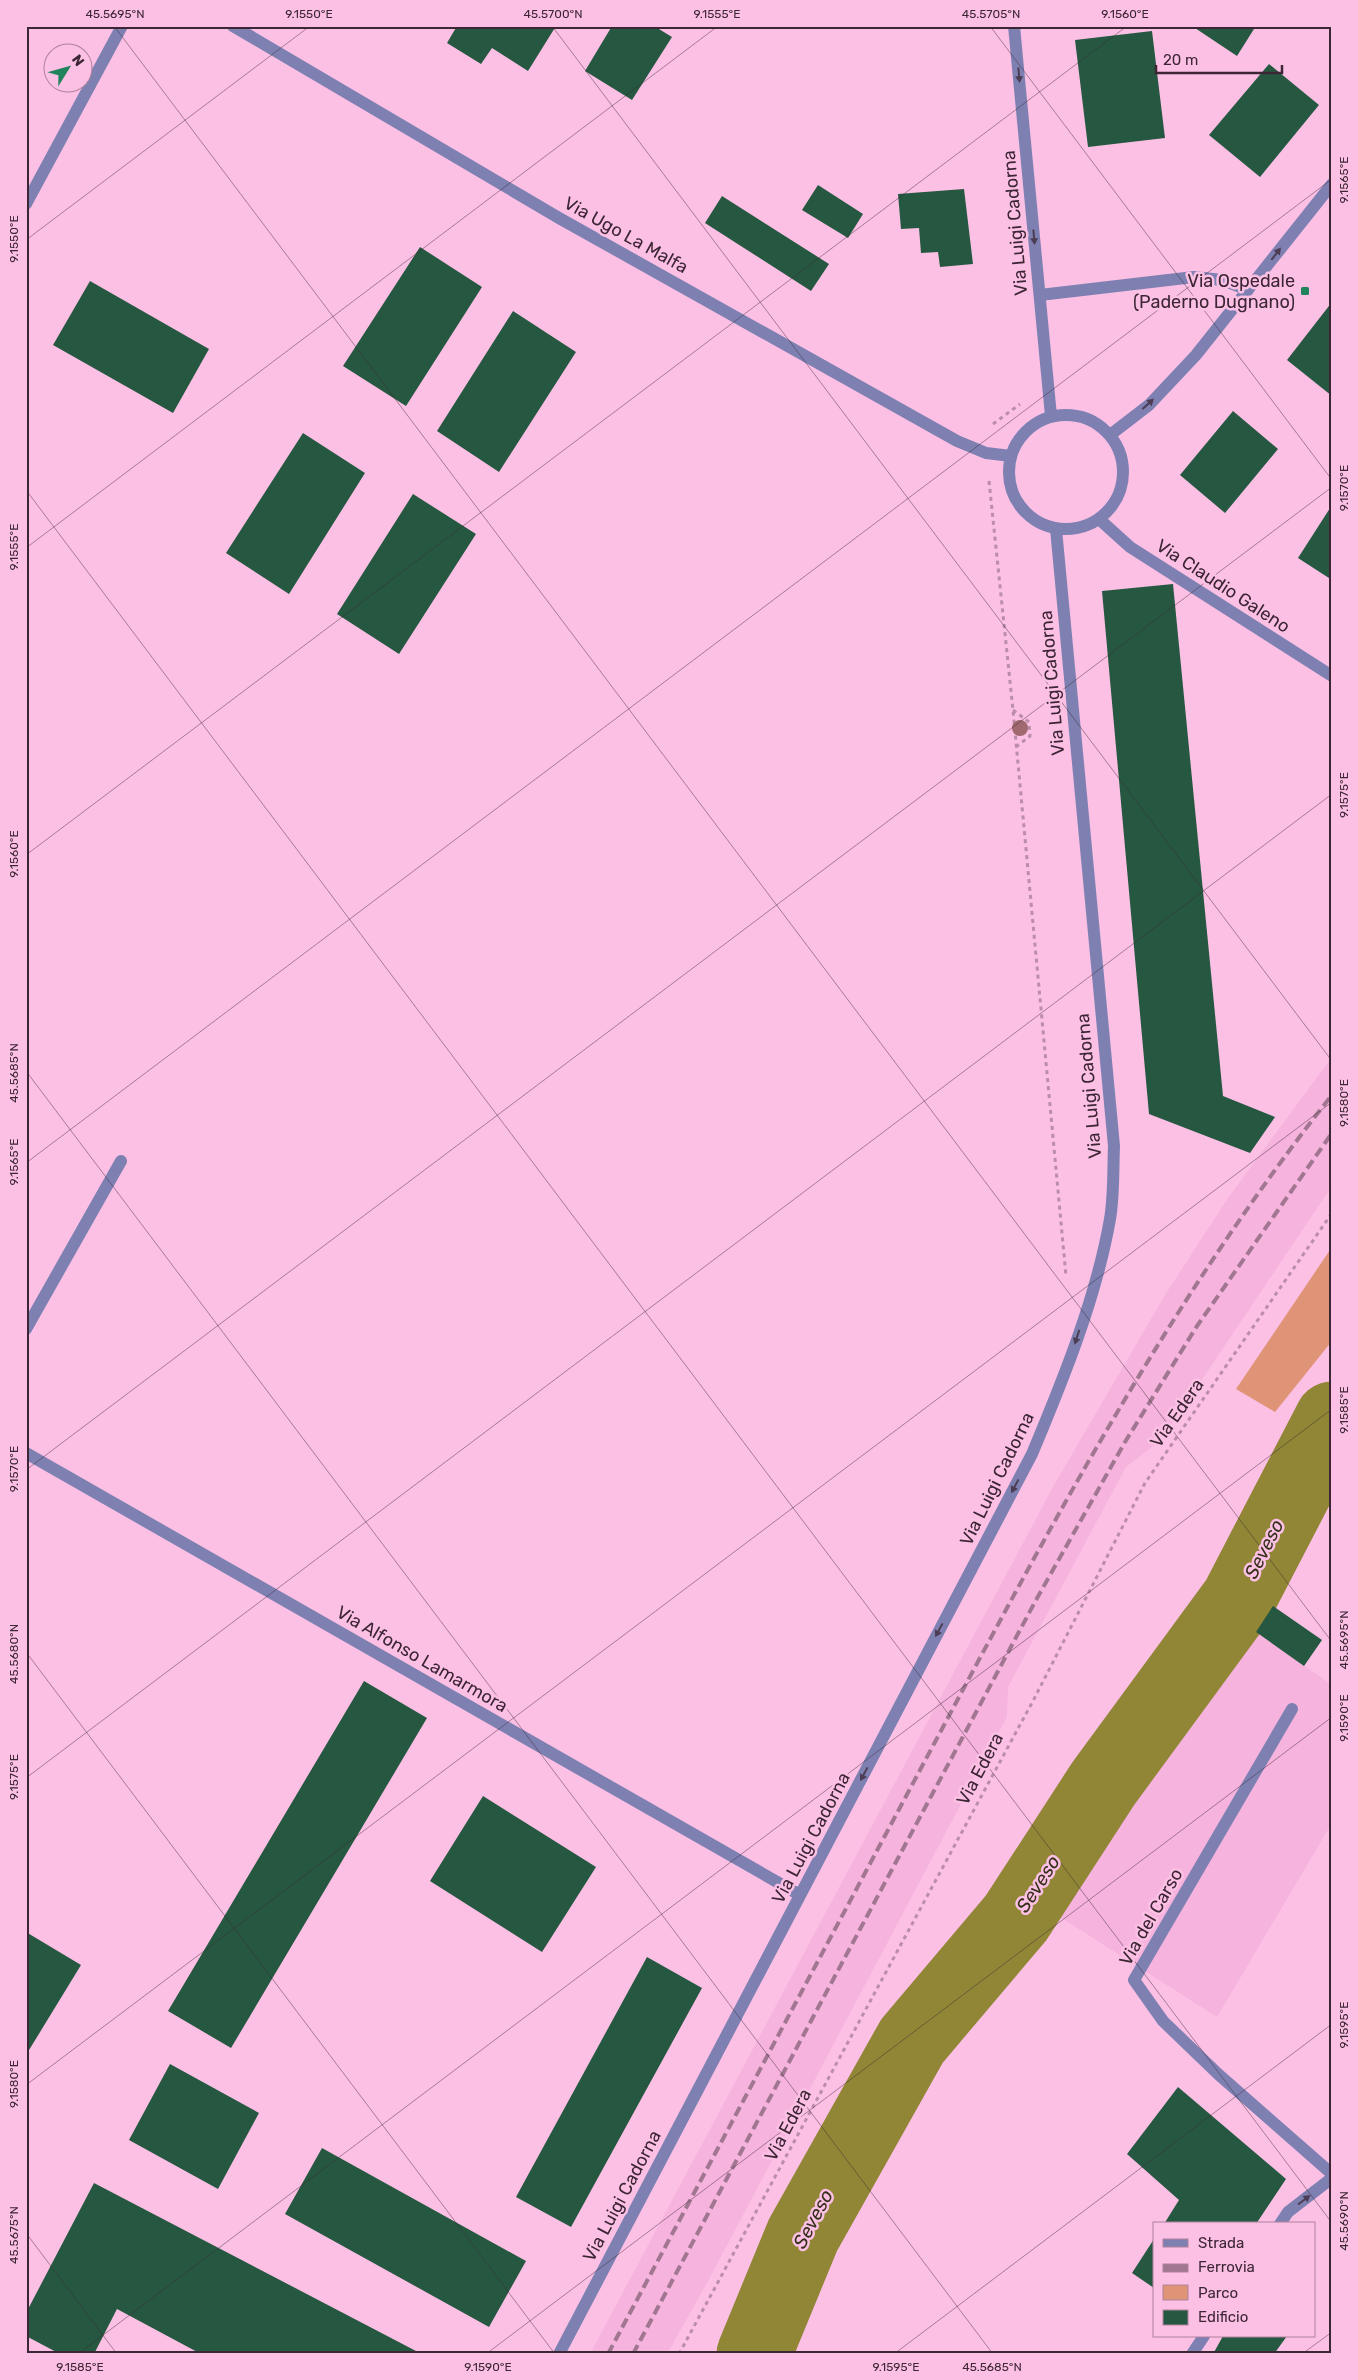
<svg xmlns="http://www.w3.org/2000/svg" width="1358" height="2380" font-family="Rubik,sans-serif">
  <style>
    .built { fill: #f5b3dd }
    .green { fill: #e09477 }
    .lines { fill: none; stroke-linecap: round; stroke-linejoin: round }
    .river { stroke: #908636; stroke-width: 75 }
    .building { fill: #265841 }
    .path { stroke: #bc8daa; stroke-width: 3; stroke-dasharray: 4 4; stroke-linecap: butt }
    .minor { stroke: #7e80b2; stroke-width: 12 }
    .rail { stroke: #a17691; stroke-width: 4; stroke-dasharray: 10 5; stroke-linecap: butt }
    .tree { fill: #9f696f }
    .oneway { fill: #4c3c54 }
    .ticks { fill: none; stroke: #3c2534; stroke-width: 1; stroke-opacity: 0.45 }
    .poi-dot { fill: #21835c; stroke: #fcc0e5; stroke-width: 2 }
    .labels { text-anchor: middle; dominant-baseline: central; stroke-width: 5; stroke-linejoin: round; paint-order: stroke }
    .street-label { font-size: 18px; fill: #3c2534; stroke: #fcc0e5 }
    .poi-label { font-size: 18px; fill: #3c2534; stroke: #fcc0e5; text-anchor: end }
    .water-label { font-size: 19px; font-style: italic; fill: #343018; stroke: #fcc0e5 }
    .neatline { fill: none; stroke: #3c2534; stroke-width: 2 }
    .ticks-label { font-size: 12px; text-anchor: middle; fill: #3c2534 }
  </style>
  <rect width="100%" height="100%" fill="#fcc0e5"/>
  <path class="built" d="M1332 1057V1186L1162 1439 1126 1467 1008 1687 1007 1717 707 2283 667 2354H590L1054 1485 1165 1295 1228 1198Z
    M1256 1632 1332 1685V1823L1217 2017 1052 1912Z"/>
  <path class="green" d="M1332 1247V1341L1275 1412 1236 1389Z"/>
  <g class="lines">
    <path class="river" d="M754 2354 803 2235 912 2041 1016 1918 1103 1784 1238 1600 1332 1419"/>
  </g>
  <path class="building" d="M457 26H556L528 71 492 48 481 64 447 43Z
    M612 26H654L672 37 632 100 585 71Z
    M1192 26H1250L1254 29 1237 56Z
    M1152 31 1165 138 1088 147 1075 40Z
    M1269 64 1319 105 1260 177 1209 135Z
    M818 185 863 214 848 238 802 210Z
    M964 189 973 264 940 267 938 252 921 253 919 228 901 229 898 194Z
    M722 196 829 264 811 291 705 223Z
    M420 247 482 287 406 406 343 366Z
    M90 281 209 349 173 413 53 345Z
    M1332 302V396L1287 360Z
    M513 311 576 352 499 472 437 431Z
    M1233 411 1278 449 1225 513 1180 475Z
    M303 433 365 473 289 594 226 553Z
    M413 494 476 534 399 654 337 614Z
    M1332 505V580L1298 558Z
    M1173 584 1223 1096 1275 1117 1250 1153 1149 1114 1102 591Z
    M1273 1606 1322 1640 1304 1666 1256 1632Z
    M364 1681 427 1718 231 2048 168 2011Z
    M483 1796 596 1867 542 1952 430 1881Z
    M26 1932 81 1965 26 2055Z
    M647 1957 702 1988 571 2227 516 2197Z
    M170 2064 259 2113 218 2189 129 2140Z
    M1178 2087 1286 2179 1256 2224H1164L1179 2200 1127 2154Z
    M322 2148 526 2261 489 2327 285 2214Z
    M94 2183 416 2351 414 2354H201L117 2309 94 2354H60L26 2336V2313Z
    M1154 2239V2288L1132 2273Z
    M1223 2336H1287L1274 2354H1213Z"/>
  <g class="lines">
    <path class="path" d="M993 424 1020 404
      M989 481 1013 710 1066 1276
      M1013 710 1029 722 1030 736 1016 747
      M679 2354 1034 1699 1145 1483 1332 1213"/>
    <path class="minor" d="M233 26 559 218 957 441 986 453 1011 456
      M1014 26 1051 416
      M26 204 122 26
      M1040 295 1194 277 1222 280 1248 290
      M1009 472a57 57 0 1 1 114 0a57 57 0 1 1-114 0Z
      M1110 435 1149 405 1196 355 1332 184
      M1099 519 1130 547 1332 676
      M26 1329 121 1161
      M26 1453 800 1895
      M1292 1709 1134 1980 1163 2021 1218 2074 1332 2174
      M1280 2224 1288 2212 1332 2178
      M559 2354 1032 1454C1063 1380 1096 1299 1110 1219 1114 1196 1113 1170 1114 1146L1056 529
      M1192 2354 1204 2336"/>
    <path class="rail" d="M608 2354C717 2150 826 1946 935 1742 1054 1519 1174 1294 1332 1095
      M633 2354 1036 1600 1125 1442 1197 1326 1332 1133"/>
  </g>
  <circle class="tree" cx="1020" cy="728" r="8"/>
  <defs><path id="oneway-solid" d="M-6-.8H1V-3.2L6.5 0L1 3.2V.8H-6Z" transform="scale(1.25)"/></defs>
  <g class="oneway">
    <use href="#oneway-solid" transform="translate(1019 75) rotate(85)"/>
    <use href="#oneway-solid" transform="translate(1034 237) rotate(85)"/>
    <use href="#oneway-solid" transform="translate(1276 254) rotate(-52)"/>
    <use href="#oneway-solid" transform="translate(1148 404) rotate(-42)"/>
    <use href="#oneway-solid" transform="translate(1077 1337) rotate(108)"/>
    <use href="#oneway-solid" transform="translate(1015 1486) rotate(118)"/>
    <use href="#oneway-solid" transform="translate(939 1630) rotate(118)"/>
    <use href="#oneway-solid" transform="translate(864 1774) rotate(118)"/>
    <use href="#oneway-solid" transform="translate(1304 2200) rotate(-37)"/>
  </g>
  <path class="ticks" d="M114 26 1332 1642M552 26 1332 1061M990 26 1332 480M26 240 310 26M26 490 1332 2223M26 548 718 26M26 855 1127 26M26 1071 993 2354M26 1163 1332 179M26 1470 1332 487M26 1652 555 2354M26 1778 1332 794M26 2085 1332 1102M26 2233 117 2354M78 2354 1332 1409M486 2354 1332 1717M894 2354 1332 2024M1302 2354 1332 2332"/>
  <rect class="poi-dot" x="1300" y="286" width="10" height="10" rx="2.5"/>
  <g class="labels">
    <g class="street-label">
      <text transform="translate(1015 223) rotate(-95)">Via Luigi Cadorna</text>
      <text transform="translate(626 235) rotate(29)">Via Ugo La Malfa</text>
      <text transform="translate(1223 586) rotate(33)">Via Claudio Galeno</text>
      <text transform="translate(1052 683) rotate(-95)">Via Luigi Cadorna</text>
      <text transform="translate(1089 1086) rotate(-95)">Via Luigi Cadorna</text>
      <text transform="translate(1177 1413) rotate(-55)">Via Edera</text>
      <text transform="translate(997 1479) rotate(-64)">Via Luigi Cadorna</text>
      <text transform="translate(422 1659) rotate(30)">Via Alfonso Lamarmora</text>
      <text transform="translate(980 1769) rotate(-62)">Via Edera</text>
      <text transform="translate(811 1838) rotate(-62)">Via Luigi Cadorna</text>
      <text transform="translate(1151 1917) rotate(-60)">Via del Carso</text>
      <text transform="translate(788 2125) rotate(-62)">Via Edera</text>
      <text transform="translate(622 2196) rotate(-62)">Via Luigi Cadorna</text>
    </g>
    <g class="poi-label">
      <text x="1295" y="281">Via Ospedale<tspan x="1295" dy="21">(Paderno Dugnano)</tspan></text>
    </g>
    <g class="water-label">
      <text transform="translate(1264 1549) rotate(-63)">Seveso</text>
      <text transform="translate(1038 1884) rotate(-57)">Seveso</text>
      <text transform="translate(813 2219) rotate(-62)">Seveso</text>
    </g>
  </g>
  <rect width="1358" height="2380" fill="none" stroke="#fcc0e5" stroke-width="55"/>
  <rect x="1153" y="2222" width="162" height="115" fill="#fcc0e5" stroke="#af829e"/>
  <rect x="1163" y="2239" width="25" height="8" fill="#7e80b2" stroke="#af829e"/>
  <text x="1198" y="2248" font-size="15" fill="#3c2534">Strada</text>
  <rect x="1163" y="2264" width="25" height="8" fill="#a17691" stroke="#af829e"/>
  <text x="1198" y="2272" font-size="15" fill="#3c2534">Ferrovia</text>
  <rect x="1163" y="2285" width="25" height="15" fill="#e09477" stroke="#af829e"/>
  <text x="1198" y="2298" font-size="15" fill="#3c2534">Parco</text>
  <rect x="1163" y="2310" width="25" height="15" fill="#265841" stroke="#af829e"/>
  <text x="1198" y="2322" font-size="15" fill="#3c2534">Edificio</text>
  <g transform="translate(68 68) rotate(53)"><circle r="24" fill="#fcc0e5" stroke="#af829e"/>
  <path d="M0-4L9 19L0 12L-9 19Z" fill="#21835c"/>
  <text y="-8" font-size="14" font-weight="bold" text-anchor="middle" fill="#3c2534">N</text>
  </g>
  <path d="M1156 65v8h126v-8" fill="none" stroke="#3c2534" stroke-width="2.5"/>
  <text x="1163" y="65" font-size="15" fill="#3c2534" stroke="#fcc0e5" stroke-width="4" paint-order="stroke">20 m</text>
  <rect x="28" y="28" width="1302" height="2324" class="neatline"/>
  <g class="ticks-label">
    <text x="115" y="18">45.5695°N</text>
    <text x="309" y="18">9.1550°E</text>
    <text x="553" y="18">45.5700°N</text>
    <text x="717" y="18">9.1555°E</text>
    <text x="991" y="18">45.5705°N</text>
    <text x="1125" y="18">9.1560°E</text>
    <text transform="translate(1344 180) rotate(-90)" y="4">9.1565°E</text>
    <text transform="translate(14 239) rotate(-90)" y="4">9.1550°E</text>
    <text transform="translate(1344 488) rotate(-90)" y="4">9.1570°E</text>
    <text transform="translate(14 547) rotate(-90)" y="4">9.1555°E</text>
    <text transform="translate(1344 795) rotate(-90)" y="4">9.1575°E</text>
    <text transform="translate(14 854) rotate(-90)" y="4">9.1560°E</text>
    <text transform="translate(14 1073) rotate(-90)" y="4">45.5685°N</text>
    <text transform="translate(1344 1103) rotate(-90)" y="4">9.1580°E</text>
    <text transform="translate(14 1162) rotate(-90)" y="4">9.1565°E</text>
    <text transform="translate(1344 1410) rotate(-90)" y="4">9.1585°E</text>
    <text transform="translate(14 1469) rotate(-90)" y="4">9.1570°E</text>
    <text transform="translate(1344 1640) rotate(-90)" y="4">45.5695°N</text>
    <text transform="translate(14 1654) rotate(-90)" y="4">45.5680°N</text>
    <text transform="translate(1344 1718) rotate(-90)" y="4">9.1590°E</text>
    <text transform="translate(14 1777) rotate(-90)" y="4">9.1575°E</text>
    <text transform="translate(1344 2025) rotate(-90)" y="4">9.1595°E</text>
    <text transform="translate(14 2084) rotate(-90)" y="4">9.1580°E</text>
    <text transform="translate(1344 2221) rotate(-90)" y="4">45.5690°N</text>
    <text transform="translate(14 2235) rotate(-90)" y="4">45.5675°N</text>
    <text x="80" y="2371">9.1585°E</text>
    <text x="488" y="2371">9.1590°E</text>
    <text x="896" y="2371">9.1595°E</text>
    <text x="992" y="2371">45.5685°N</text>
  </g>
</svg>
